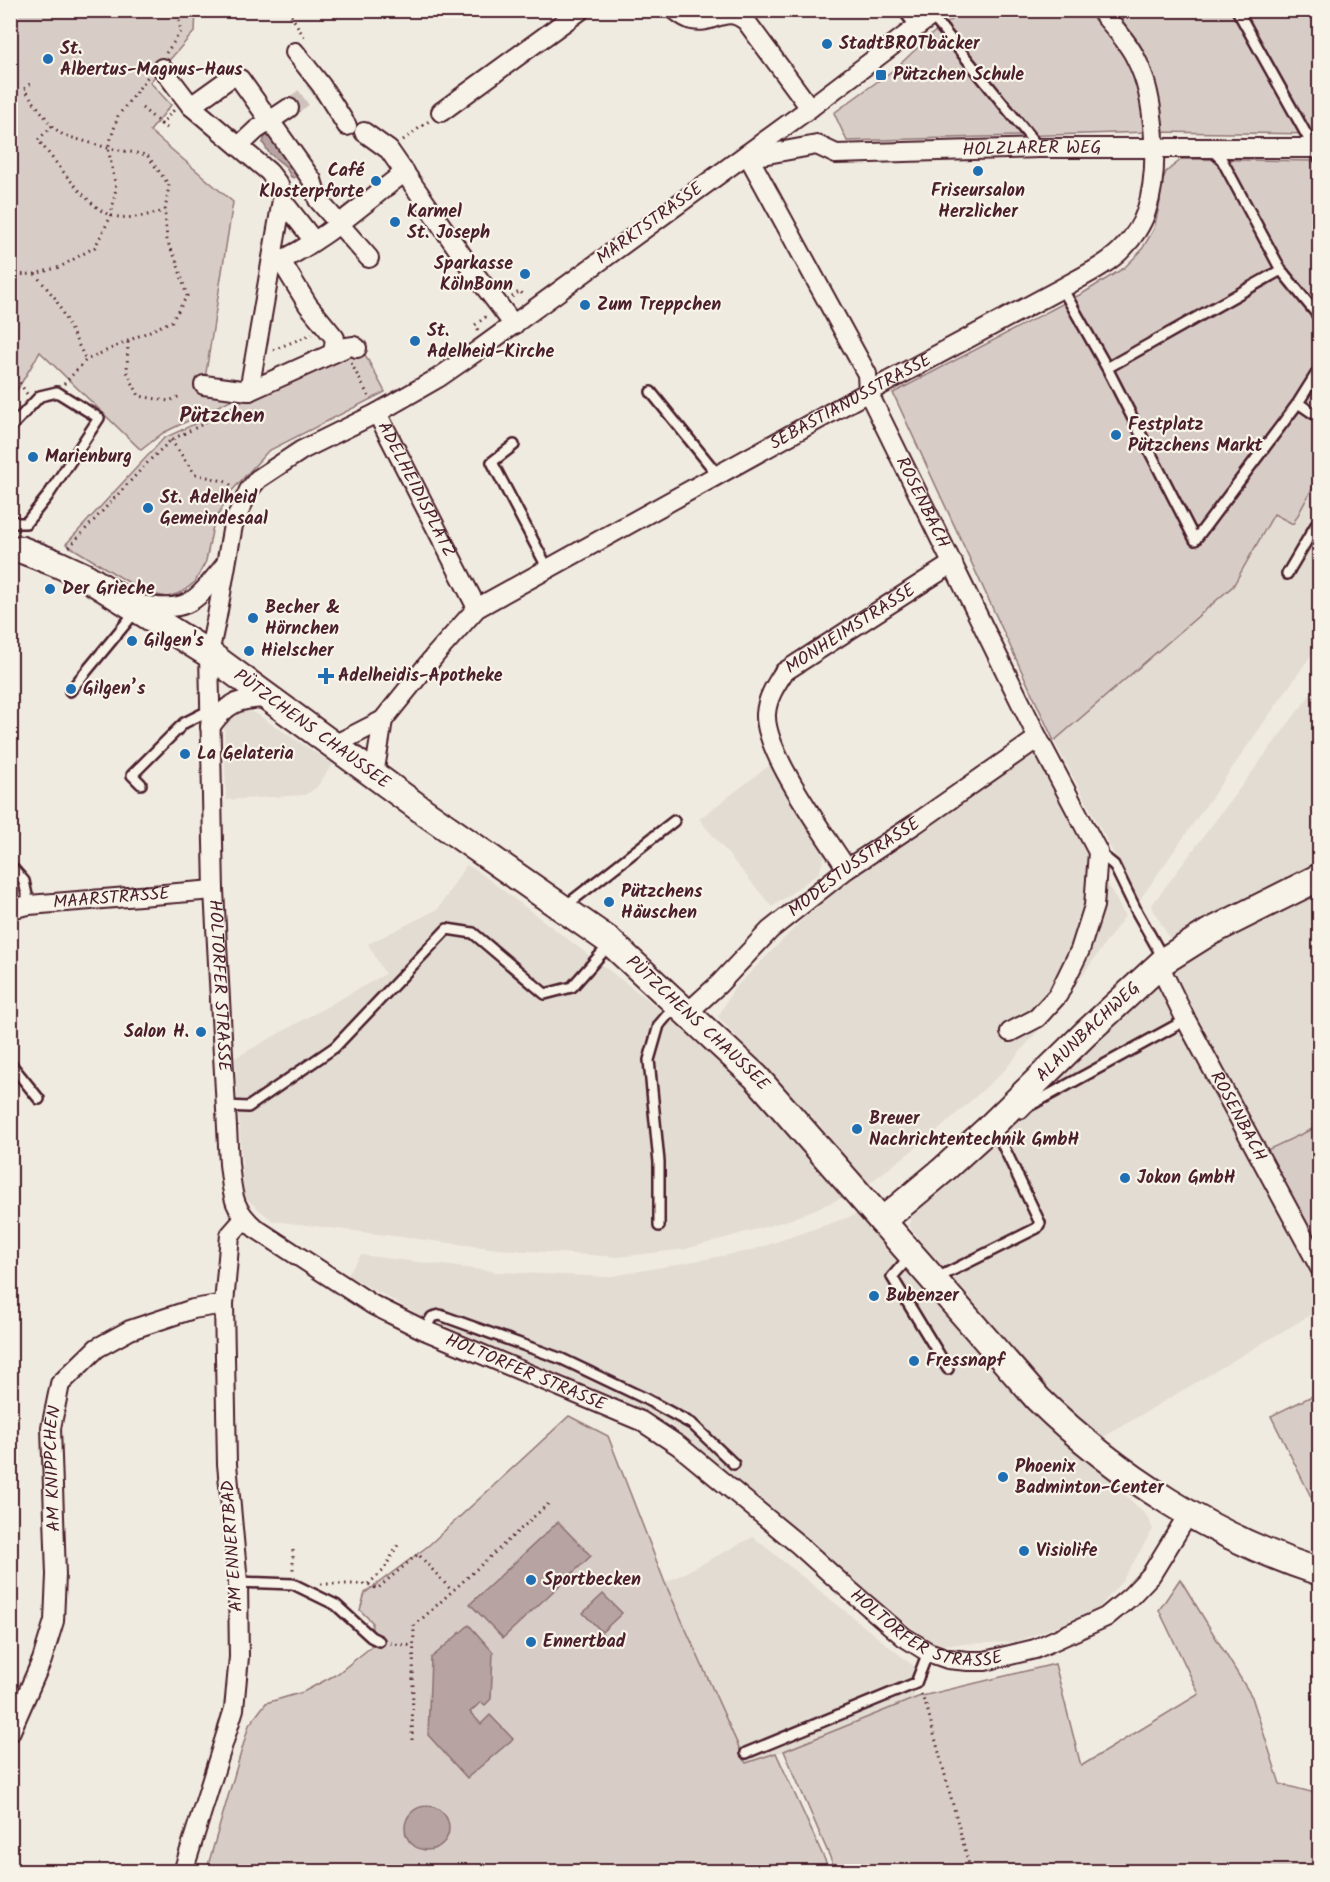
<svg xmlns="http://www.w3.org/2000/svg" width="1330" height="1882" font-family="Kalam,sans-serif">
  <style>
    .built { fill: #e3dcd2 }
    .green { fill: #d8cdc6; stroke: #917678; stroke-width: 1.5 }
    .water { fill: #b7a4a2; stroke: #8b6f72; stroke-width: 1.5 }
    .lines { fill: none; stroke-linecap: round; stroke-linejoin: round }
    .street-tunnel { stroke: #cfc2bc; stroke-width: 18; stroke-dasharray: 18 9; stroke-linecap: butt }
    .lane-casing { stroke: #4a1f2b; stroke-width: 14 }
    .street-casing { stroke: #4a1f2b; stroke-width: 22 }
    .secondary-casing { stroke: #4a1f2b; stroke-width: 30 }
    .path { stroke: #4a1f2b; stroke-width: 3; stroke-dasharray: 1.5 4.5; stroke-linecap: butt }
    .lane { stroke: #f7f3e8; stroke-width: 9 }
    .street { stroke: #f7f3e8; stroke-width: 18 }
    .secondary { stroke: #f7f3e8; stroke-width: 26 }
    .poi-dot { fill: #1f6fb2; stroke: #f7f3e8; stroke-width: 2 }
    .labels { text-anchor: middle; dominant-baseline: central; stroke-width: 4.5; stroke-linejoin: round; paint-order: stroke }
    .poi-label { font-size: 18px; font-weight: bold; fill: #4a1f2b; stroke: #f7f3e8; text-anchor: start }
    .street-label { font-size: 18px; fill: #4a1f2b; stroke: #f7f3e8 }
    .quarter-label { font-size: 21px; font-weight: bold; fill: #4a1f2b; stroke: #f7f3e8 }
  </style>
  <rect width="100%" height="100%" fill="#f0ebe0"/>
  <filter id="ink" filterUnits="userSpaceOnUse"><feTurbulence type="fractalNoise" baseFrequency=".0167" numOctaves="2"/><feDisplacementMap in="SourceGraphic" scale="12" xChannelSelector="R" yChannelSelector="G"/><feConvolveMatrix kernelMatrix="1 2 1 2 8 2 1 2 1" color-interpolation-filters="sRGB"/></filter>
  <g filter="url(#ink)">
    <path class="built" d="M1319 476V644L1139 901 1054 741 1233 586 1274 514 1293 524Z
      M1319 683V1126L1252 1157 1319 1280V1310L1102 1438 1025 1367 953 1287 909 1225 915 1206 1180 957 1151 906Z
      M245 710 255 713 333 764 316 788 305 795 226 800 224 727 233 714Z
      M1037 749 1125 916 1069 994 1004 1071 934 1134 867 1185 818 1123 718 1017 733 990 833 889Z
      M770 765 826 853 819 873 772 907 699 819Z
      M466 865 475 869 651 1002 748 1088 842 1198 789 1220 686 1249 618 1257 497 1249 273 1221 244 1197 235 1058 385 974 368 944 438 909Z
      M858 1214 973 1347 1147 1516 1153 1529 1123 1580 1097 1610 1016 1642 933 1645 809 1544 668 1423 440 1326 347 1275 361 1255 499 1272 607 1277 749 1251Z
      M753 1537 916 1668 914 1698 784 1751 746 1763 665 1583Z"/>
    <path class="green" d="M11 11H196L195 31 150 82 171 105 150 131 233 202 205 379 239 396 163 433 141 450 40 352 11 400Z
      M964 11H1319V134L1149 132 847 141 834 113 896 68 932 34Z
      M1182 159 1319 161V476L1293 524 1274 514 1233 586 1054 741 893 393 1085 292 1124 268 1141 251 1154 229 1160 202 1161 184 1166 172Z
      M361 347 385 392 268 451 229 494 213 526 206 561 195 582 182 592 168 597 146 593 66 544 164 438Z
      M1319 1126V1253L1267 1150Z
      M1318 1393 1320 1396 1319 1513 1271 1416Z
      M569 1416 608 1436 665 1583 746 1763 776 1753 830 1871 206 1872 249 1725 266 1703 303 1692 337 1674 371 1647 372 1622 360 1610 365 1593 428 1546Z
      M1180 1579 1252 1697 1280 1784 1319 1794V1871H836L784 1751 918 1697 1055 1664 1081 1766 1199 1694 1159 1610Z"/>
    <path class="water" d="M269 135 275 140 277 147 299 173 294 178 291 177 285 166 269 153 263 143 265 136Z
      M558 1522 591 1556 503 1638 470 1604Z
      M603 1594 622 1613 602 1632 583 1613Z
      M469 1625 493 1652 491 1699 485 1705 481 1702 470 1712 481 1724 490 1715 513 1739 467 1778 428 1735 431 1658Z
      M405 1828a22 22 0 1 1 44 0a22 22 0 1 1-44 0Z"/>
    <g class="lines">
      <path class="street-tunnel" d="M289 108 313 91"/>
      <g class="lane-casing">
        <path id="lane" d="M903 10 916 27
          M1237 10 1320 159
          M932 16 1038 147
          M1211 149 1222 160 1281 270 1320 318
          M1062 288 1107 368 1195 540 1298 403 1320 368
          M1107 368 1281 270
          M651 392 718 475
          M1298 403 1320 418
          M10 428 40 396 57 392 99 418 47 497 26 523H17L10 519
          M514 445 492 462 548 569
          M1287 574 1320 518
          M70 691 136 611
          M141 784 132 775 184 723 210 710
          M1098 852 1114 865 1137 912 1163 958
          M10 865 24 881 29 905
          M564 907 674 821
          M10 1063 39 1099
          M226 1106 248 1107 335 1047 447 929 473 933 545 994 572 987 609 945
          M1022 1113 1029 1106 1186 1020
          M659 1226V1162L649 1060 659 1025 676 1005
          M911 1255 892 1277 948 1369
          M935 1279 1037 1228 1040 1223 998 1135 990 1131
          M424 1330 432 1317 440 1315 562 1359 644 1398 692 1424 734 1464
          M238 1582 293 1584 336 1605 371 1637 379 1641
          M746 1753 916 1683 928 1652"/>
      </g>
      <g class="street-casing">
        <g id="street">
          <path d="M675 10C680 14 686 19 692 20 714 25 725 4 746 21L810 108"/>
          <path id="s1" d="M939 10 810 108 477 351 438 378 377 413 302 450 258 479 249 490 233 525 217 616 209 654 214 890 229 1164C233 1194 231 1207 255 1228L373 1305 424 1330 641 1421 679 1446 799 1545 841 1583 904 1637 928 1652 948 1659 968 1661H985L1035 1649 1106 1617 1130 1597 1151 1575 1189 1513"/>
          <path d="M295 52 321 85 347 126"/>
          <path d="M162 68 191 106 269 172 279 185 282 200 249 391"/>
          <path d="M191 106 230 78 235 77 240 79 312 180 318 200 369 258"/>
          <path d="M441 112 581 10"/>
          <path d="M364 132 389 150 475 274 514 325"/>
          <path d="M239 146 256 130 289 108"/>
          <path id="s2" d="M747 154 867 374 868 392 1038 738 1098 852 1094 906 1080 950 1058 995 1037 1018 1010 1032"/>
          <path id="s3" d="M747 154 762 155 817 145 836 154 1039 148H1320"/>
          <path d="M282 200 314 241"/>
          <path d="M281 261 308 305 335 338 333 353"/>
          <path d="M271 265C322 243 361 205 405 172"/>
          <path d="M204 385 249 391"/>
          <path d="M249 391 347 347 354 346 357 348"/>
          <path id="s4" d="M377 413 477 608"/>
          <path d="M136 604C189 613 193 604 225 565"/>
          <path d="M210 727C228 702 238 699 268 698"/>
          <path id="s5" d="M334 745 383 720 436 654 477 608 868 392 1062 288C1083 276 1108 265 1124 247 1133 238 1142 224 1146 212 1160 171 1156 97 1136 59 1128 41 1112 26 1100 10"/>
          <path d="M374 775 383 720"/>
          <path id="s6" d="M847 869C825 835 764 752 766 714 767 698 775 686 784 672L953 563"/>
          <path id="s7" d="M10 909 29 905 214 890"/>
          <path id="s8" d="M1159 965 1186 1020 1320 1268"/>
          <path id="s9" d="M686 1014 719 984 770 930 847 869 915 824 1038 738"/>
          <path id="s10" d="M10 1733 42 1660 54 1621 56 1575 51 1428 60 1384 97 1348 130 1330 193 1309 224 1304"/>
          <path d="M183 1872 234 1709 239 1657 238 1582 227 1464 224 1304 230 1235 244 1219"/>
        </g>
      </g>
      <g class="secondary-casing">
        <g id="secondary">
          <path id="s11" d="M10 549 22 550 58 564 86 577 209 654 426 813 608 940 756 1077 1038 1399C1117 1476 1214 1538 1320 1572"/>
          <path id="s12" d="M882 1221 942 1171 988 1129 1087 1032 1165 960 1208 933 1320 877"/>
        </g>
      </g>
      <path class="path" d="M288 10 304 37
        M166 53 181 32 178 13 180 10
        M30 84 24 89 52 126 63 135 108 148 147 155 169 185 165 211 167 241 176 259 187 296 172 321 86 360 64 384
        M142 108 161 124 174 110
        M161 124 167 128
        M52 126 38 140C53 158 91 212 113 216 132 220 147 215 165 211
        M403 140 429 121
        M35 274 55 298 86 360
        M10 275 35 274 60 267 95 247 111 216 116 188 108 148 118 116 149 75
        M15 276 11 328 16 377 27 394
        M512 297 520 291 524 296
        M478 330 475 325 487 316
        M128 342 127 372 139 396 169 401 180 396
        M273 350 312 334
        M351 363 370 399
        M171 440 195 474 227 482 233 487
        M69 547 150 460 171 440 237 407
        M293 1550V1572
        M321 1584H368L377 1589 418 1554 452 1591
        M368 1584 383 1571 399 1543
        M390 1643 413 1646
        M921 1694 927 1708 971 1872
        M412 1740 414 1626 548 1504"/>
      <use href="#lane" class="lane"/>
      <use href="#street" class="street"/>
      <use href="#secondary" class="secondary"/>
    </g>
  </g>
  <g class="poi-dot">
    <circle cx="827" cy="44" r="6"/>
    <circle cx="48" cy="59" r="6"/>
    <rect x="875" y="69" width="12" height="12" rx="3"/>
    <circle cx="978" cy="171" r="6"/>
    <circle cx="376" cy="181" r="6"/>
    <circle cx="395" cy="222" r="6"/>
    <circle cx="525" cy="274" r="6"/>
    <circle cx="585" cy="305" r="6"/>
    <circle cx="415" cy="341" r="6"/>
    <circle cx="1116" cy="435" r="6"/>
    <circle cx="33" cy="457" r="6"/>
    <circle cx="148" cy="508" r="6"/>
    <circle cx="50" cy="589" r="6"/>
    <circle cx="253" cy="618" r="6"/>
    <circle cx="132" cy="641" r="6"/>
    <circle cx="249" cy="651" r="6"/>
    <path d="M323 667h6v6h6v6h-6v6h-6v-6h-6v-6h6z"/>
    <circle cx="71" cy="689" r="6"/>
    <circle cx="185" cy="754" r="6"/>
    <circle cx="609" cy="902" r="6"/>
    <circle cx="201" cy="1032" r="6"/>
    <circle cx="857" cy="1129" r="6"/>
    <circle cx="1125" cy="1178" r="6"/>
    <circle cx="874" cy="1296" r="6"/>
    <circle cx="914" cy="1361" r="6"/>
    <circle cx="1003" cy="1477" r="6"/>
    <circle cx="1024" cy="1551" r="6"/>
    <circle cx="531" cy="1580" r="6"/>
    <circle cx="531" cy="1642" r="6"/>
  </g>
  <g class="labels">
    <g class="poi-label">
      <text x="839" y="44">StadtBROTbäcker</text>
      <text x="60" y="49">St.<tspan x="60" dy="21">Albertus-Magnus-Haus</tspan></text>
      <text x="893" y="75">Pützchen Schule</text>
      <text x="364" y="171" text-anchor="end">Café<tspan x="364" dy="21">Klosterpforte</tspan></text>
      <text x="978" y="191" text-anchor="middle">Friseursalon<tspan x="978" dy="21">Herzlicher</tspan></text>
      <text x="407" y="212">Karmel<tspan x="407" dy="21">St. Joseph</tspan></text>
      <text x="513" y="264" text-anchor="end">Sparkasse<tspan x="513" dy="21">KölnBonn</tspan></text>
      <text x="597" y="305">Zum Treppchen</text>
      <text x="427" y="331">St.<tspan x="427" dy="21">Adelheid-Kirche</tspan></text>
      <text x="1128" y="425">Festplatz<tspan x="1128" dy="21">Pützchens Markt</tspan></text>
      <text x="45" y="457">Marienburg</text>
      <text x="160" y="498">St. Adelheid<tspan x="160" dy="21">Gemeindesaal</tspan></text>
      <text x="62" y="589">Der Grieche</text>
      <text x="265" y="608">Becher &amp;<tspan x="265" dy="21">Hörnchen</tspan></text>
      <text x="144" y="641">Gilgen's</text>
      <text x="261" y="651">Hielscher</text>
      <text x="338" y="676">Adelheidis-Apotheke</text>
      <text x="83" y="689">Gilgen’s</text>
      <text x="197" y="754">La Gelateria</text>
      <text x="621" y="892">Pützchens<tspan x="621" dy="21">Häuschen</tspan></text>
      <text x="189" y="1032" text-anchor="end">Salon H.</text>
      <text x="869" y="1119">Breuer<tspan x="869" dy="21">Nachrichtentechnik GmbH</tspan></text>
      <text x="1137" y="1178">Jokon GmbH</text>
      <text x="886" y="1296">Bubenzer</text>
      <text x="926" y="1361">Fressnapf</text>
      <text x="1015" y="1467">Phoenix<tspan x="1015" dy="21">Badminton-Center</tspan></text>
      <text x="1036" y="1551">Visiolife</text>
      <text x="543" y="1580">Sportbecken</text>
      <text x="543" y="1642">Ennertbad</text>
    </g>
    <g class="street-label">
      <text stroke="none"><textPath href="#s3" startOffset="288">HOLZLARER WEG</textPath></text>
      <text transform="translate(650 224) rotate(-36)">MARKTSTRASSE</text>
      <text stroke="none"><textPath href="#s5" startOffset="628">SEBASTIANUSSTRASSE</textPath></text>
      <text stroke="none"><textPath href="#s4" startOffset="86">ADELHEIDISPLATZ</textPath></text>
      <text stroke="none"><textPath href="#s2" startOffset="392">ROSENBACH</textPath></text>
      <text stroke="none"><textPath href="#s6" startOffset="302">MONHEIMSTRASSE</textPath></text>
      <text stroke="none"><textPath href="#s11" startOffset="354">PÜTZCHENS CHAUSSEE</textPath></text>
      <text stroke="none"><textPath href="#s9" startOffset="224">MODESTUSSTRASSE</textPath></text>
      <text stroke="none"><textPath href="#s7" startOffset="102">MAARSTRASSE</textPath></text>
      <text stroke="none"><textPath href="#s1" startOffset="1344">HOLTORFER STRASSE</textPath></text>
      <text stroke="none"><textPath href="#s11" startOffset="840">PÜTZCHENS CHAUSSEE</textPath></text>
      <text stroke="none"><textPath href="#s12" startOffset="280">ALAUNBACHWEG</textPath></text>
      <text stroke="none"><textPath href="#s8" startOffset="171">ROSENBACH</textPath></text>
      <text stroke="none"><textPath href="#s1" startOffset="1902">HOLTORFER STRASSE</textPath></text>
      <text stroke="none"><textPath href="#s10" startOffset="273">AM KNIPPCHEN</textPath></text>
      <text transform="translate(233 1546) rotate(-94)">AM ENNERTBAD</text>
      <text stroke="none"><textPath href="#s1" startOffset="2386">HOLTORFER STRASSE</textPath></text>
    </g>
    <g class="quarter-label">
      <text x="222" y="416">Pützchen</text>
    </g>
  </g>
  <rect width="1330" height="1882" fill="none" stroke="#f7f3e8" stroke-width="36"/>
  <rect x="18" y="18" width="1294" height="1846" fill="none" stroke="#4a1f2b" stroke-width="2" filter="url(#ink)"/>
</svg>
